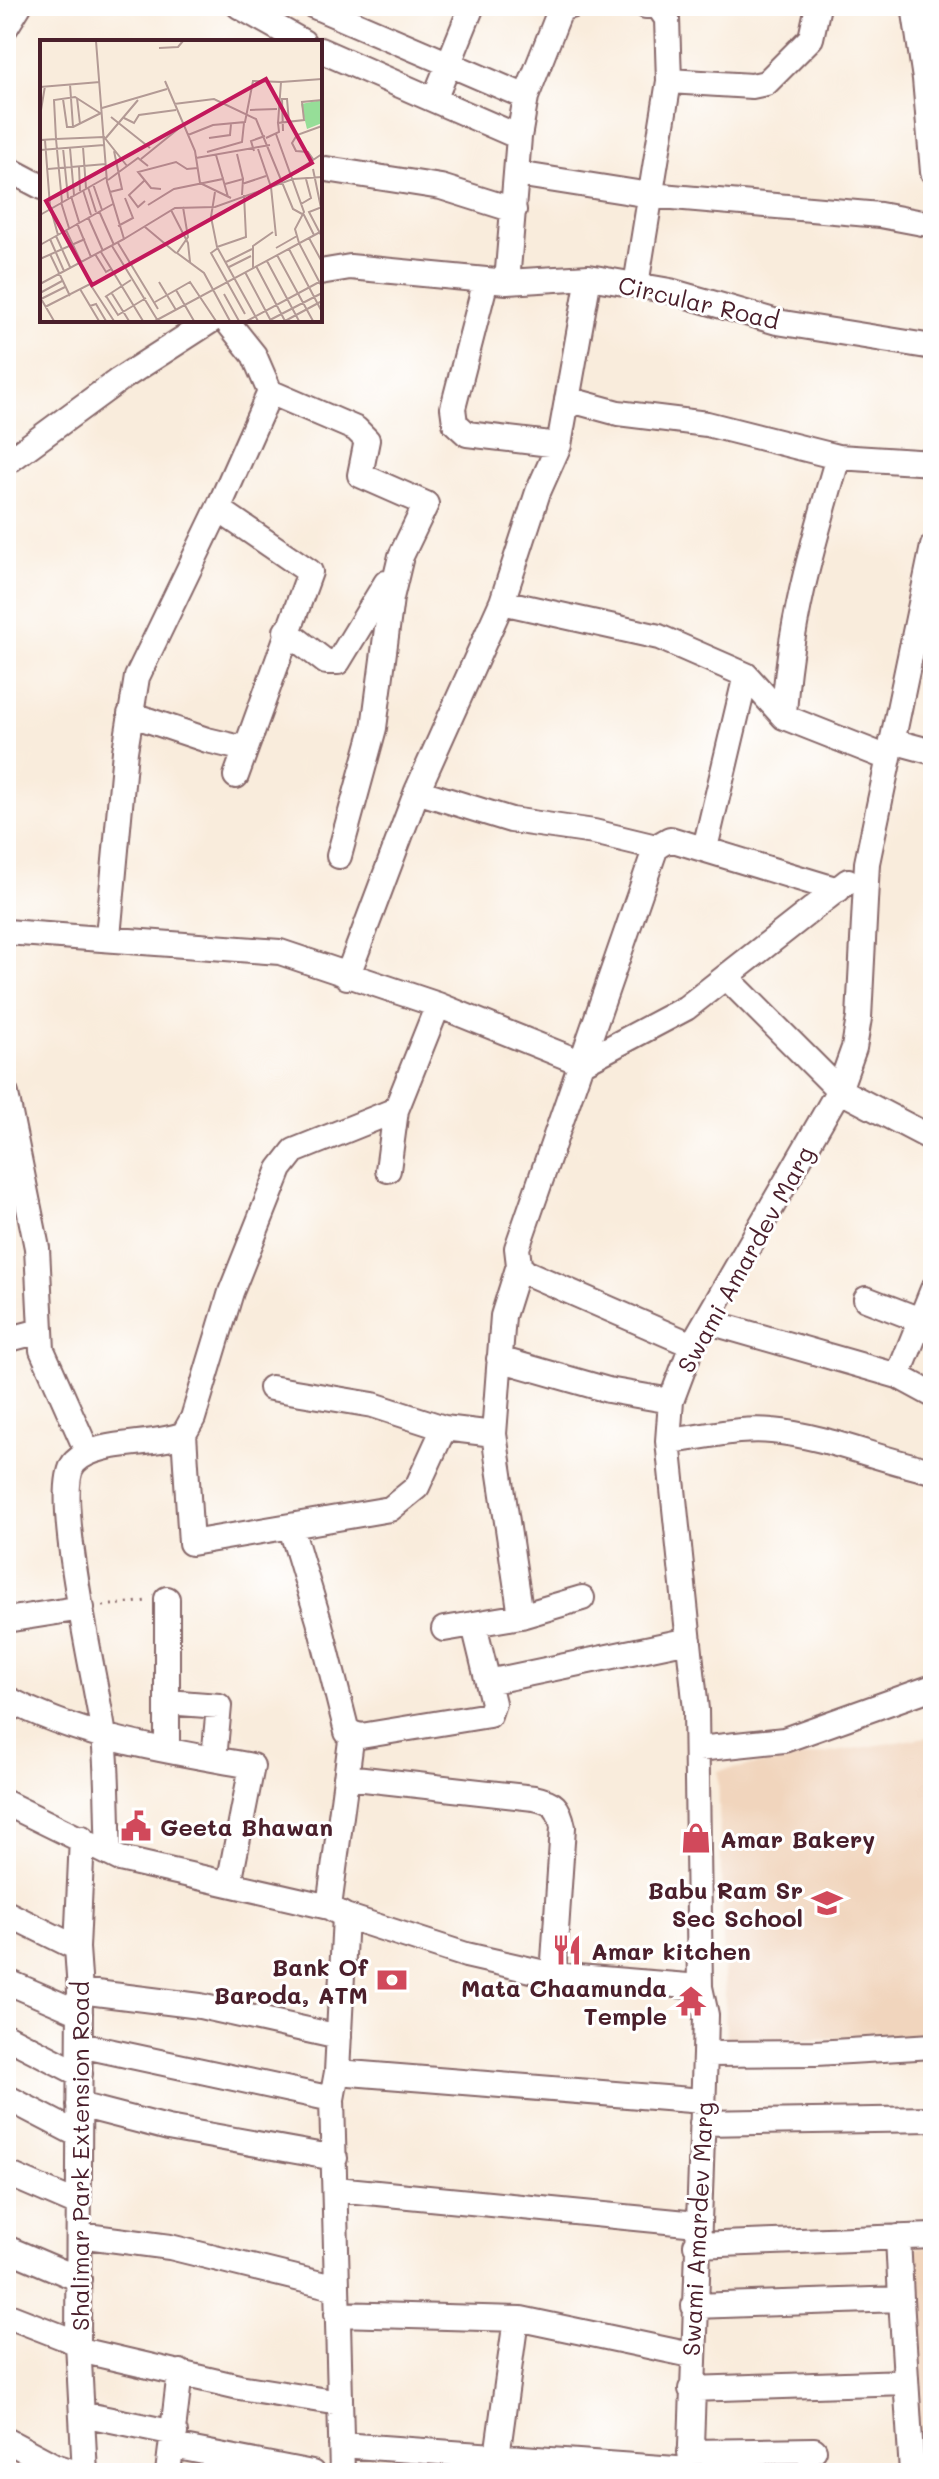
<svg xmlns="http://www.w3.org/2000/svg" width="939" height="2479" font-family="Mali,sans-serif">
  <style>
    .built { fill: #f1d5bd }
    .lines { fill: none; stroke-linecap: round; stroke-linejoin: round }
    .minor-casing { stroke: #876769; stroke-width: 28 }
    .path { stroke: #876769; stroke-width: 3; stroke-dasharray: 2 6; stroke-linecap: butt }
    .minor { stroke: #fff; stroke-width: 24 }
    .labels { text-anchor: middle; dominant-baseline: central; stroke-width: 6; stroke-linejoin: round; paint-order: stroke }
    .street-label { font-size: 24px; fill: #4a1f2b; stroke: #fff }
    .poi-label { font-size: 24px; font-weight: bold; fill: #4a1f2b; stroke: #fff; text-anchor: start }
    .inset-road { fill: none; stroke: #b39a95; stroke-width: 2 }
    .view { fill: #c2185b; fill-opacity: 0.15; stroke: #c2185b; stroke-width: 4 }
    .inset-edge { fill: none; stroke: #4a1f2b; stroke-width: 4 }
  </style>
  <rect width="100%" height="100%" fill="#fff"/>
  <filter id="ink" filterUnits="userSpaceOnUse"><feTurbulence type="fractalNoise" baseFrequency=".0125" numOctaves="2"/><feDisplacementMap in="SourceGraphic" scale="16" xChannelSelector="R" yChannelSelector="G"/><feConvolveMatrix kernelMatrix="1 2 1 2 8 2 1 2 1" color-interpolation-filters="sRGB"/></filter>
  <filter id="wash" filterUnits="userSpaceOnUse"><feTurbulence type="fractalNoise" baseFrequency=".006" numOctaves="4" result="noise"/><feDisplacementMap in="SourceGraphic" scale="32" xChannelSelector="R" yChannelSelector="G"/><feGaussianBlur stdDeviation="1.8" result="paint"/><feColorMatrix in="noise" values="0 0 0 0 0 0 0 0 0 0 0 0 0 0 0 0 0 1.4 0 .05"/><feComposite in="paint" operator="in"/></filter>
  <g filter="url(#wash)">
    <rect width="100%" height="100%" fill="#f9ecdc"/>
    <path class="built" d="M933 1736V2036L726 2041 718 1771Z
      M933 2247V2471H919L908 2248Z"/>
  </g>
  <g filter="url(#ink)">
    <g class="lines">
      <g class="minor-casing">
        <path id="minor" d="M239 6 303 42
          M314 6 526 97
          M472 6 434 100 519 137 507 282
          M646 6H658L667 19 669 81 752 86 766 83 811 38 818 6
          M914 6 925 79 933 172
          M6 27 19 6
          M320 50 434 100
          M519 137 526 97 561 8 571 6
          M6 168 42 187
          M326 169 441 187 514 210
          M517 174 650 195 880 215 933 225
          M320 272 350 267 507 282 589 277 670 291 777 322 933 347
          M486 280 453 408 455 423 467 434 559 445
          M636 285 669 81
          M270 392 356 429 367 440 360 475 426 504 401 556 391 598 374 728 339 856
          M567 399 618 413 707 424 838 457 933 463
          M6 463 119 380 212 320
          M218 509 310 572 236 776
          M502 602 659 637 746 675
          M286 631 326 662H338L386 583
          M130 714 207 740 245 749
          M784 717C788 627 813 543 838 457
          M892 741 933 752
          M417 791 511 820 594 832 656 847
          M705 848 746 675 784 717 888 758
          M6 932 280 952 438 1005 582 1063 686 1008 848 881
          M108 937 125 751 137 677 218 509 270 392 254 355 226 320
          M347 977 417 791 502 602 538 492 559 445 589 277
          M726 977 839 1090 933 1139
          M438 1005 396 1110 294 1151 280 1169 231 1292 193 1418 184 1434 191 1543 390 1509 417 1487 444 1428
          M6 1094 37 1248 42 1350 87 1451
          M388 1170 396 1110
          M519 1265 525 1272 692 1345
          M866 1299 933 1325
          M706 1321 898 1376 933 1395
          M6 1340 40 1331
          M499 1359 608 1390 671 1401
          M898 1376 933 1289
          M271 1388 373 1405 444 1428 494 1434
          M668 1441C701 1438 740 1427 772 1431 827 1436 879 1460 933 1471
          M291 1528 319 1621 347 1732 361 1736 489 1715 493 1703 474 1625
          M521 1616 494 1434 503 1316 519 1265 517 1248 656 847 670 839 838 890
          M6 1620 82 1608
          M444 1629 521 1616 582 1598
          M488 1682 689 1640
          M6 1698C82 1739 168 1751 252 1766L229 1884
          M167 1702 219 1706 214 1759
          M167 1749V1599
          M698 1749 784 1740 933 1687
          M346 1777 534 1798C554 1802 559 1807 563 1827L553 1975
          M6 1803 120 1859 329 1907 345 1916 466 1955 553 1975 700 1987 706 2015 705 2054 690 2473
          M82 1838 77 1948 80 1991 78 2343 85 2473
          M109 1853C107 1814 108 1775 104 1737 99 1692 49 1488 75 1462 97 1439 153 1447 184 1434
          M329 1907 352 1733
          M6 1913 77 1948
          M6 1981 80 2013
          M700 1987 696 1710 668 1441 671 1401 692 1345 839 1090 854 1048 859 1018 867 863 933 546
          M80 1991 200 2006 339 2037
          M6 2036 80 2074
          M80 2045 332 2099
          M705 2054 816 2053 933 2046
          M337 2072 703 2101
          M6 2097 79 2135
          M79 2105 168 2128 335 2158
          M702 2123 933 2119
          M6 2173 78 2204
          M336 2189 697 2224
          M79 2235 170 2247 337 2288
          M696 2245 933 2236
          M6 2248 79 2279
          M901 2299 912 2473
          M694 2306 901 2299 898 2237
          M337 2314 521 2319 691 2355
          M6 2315 78 2343
          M80 2350 239 2387 340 2403
          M691 2389 906 2382
          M82 2414 175 2433
          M6 2440 55 2466 77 2473
          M341 2445 690 2470
          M173 2446 312 2473
          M690 2452 814 2450
          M495 2471 516 2319
          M168 2473 180 2372
          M342 2473 332 2099 337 2072 345 1916"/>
      </g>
      <path class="path" d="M103 1606 147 1601"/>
      <use href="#minor" class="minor"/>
    </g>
  </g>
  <defs>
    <g id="civic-bare" transform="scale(2.4)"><path d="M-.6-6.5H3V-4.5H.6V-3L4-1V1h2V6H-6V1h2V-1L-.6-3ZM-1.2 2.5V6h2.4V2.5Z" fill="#d1495b" stroke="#fff" stroke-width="2.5" paint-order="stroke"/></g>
    <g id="shop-bare" transform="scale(2.4)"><path d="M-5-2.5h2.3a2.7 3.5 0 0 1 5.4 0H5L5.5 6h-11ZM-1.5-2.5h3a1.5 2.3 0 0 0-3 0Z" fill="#d1495b" stroke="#fff" stroke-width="2.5" paint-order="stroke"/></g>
    <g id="school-bare" transform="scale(2.4)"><path d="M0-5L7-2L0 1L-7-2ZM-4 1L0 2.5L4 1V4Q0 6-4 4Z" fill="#d1495b" stroke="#fff" stroke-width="2.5" paint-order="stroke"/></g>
    <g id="restaurant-bare" transform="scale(2.4)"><path d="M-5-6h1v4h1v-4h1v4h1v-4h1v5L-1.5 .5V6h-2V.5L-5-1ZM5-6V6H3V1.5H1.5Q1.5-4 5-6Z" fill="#d1495b" stroke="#fff" stroke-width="2.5" paint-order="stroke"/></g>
    <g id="bank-bare" transform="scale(2.4)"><path d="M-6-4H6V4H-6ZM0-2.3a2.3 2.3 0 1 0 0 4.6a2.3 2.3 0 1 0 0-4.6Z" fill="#d1495b" stroke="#fff" stroke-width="2.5" paint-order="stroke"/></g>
    <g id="temple-bare" transform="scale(2.4)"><path d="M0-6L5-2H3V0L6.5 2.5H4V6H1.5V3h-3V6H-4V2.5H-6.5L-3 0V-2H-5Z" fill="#d1495b" stroke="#fff" stroke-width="2.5" paint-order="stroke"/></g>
  </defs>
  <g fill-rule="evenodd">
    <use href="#civic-bare" x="136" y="1826"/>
    <use href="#shop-bare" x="696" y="1838"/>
    <use href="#school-bare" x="827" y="1903"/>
    <use href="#restaurant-bare" x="567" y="1950"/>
    <use href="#bank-bare" x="392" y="1980"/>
    <use href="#temple-bare" x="691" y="2001"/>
  </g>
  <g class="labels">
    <g class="street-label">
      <text transform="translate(699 302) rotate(13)">Circular Road</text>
      <text transform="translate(745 1259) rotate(-61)">Swami Amardev Marg</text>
      <text transform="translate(79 2156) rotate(-90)">Shalimar Park Extension Road</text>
      <text transform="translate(697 2229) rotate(-87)">Swami Amardev Marg</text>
    </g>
    <g class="poi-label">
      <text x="160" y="1826">Geeta Bhawan</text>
      <text x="720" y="1838">Amar Bakery</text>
      <text x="803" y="1889" text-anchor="end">Babu Ram Sr<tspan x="803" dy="28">Sec School</tspan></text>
      <text x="591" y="1950">Amar kitchen</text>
      <text x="368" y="1966" text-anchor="end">Bank Of<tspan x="368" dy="28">Baroda, ATM</tspan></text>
      <text x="667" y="1987" text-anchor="end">Mata Chaamunda<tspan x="667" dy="28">Temple</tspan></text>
    </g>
  </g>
  <g transform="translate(40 40)">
    <rect width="282" height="282" fill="#f9ecdc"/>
    <path d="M282 60V83L267 89 261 64Z" fill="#96de98"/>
    <path class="inset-road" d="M119 8 138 7 143 1M125 41 155 111 160 143 191 158M241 42 282 39M30 44 33 87M0 47 60 42M37 58 40 84M23 59 27 87H33M134 64 174 59 216 79 253 169 264 175 274 195M62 68 127 49M210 70 237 69M60 73 35 57 14 60 16 99 64 97 87 126M0 76 5 46M71 77 110 108M84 78 94 83 99 75 136 70M33 87 61 73M243 91 242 59H247L249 82M236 94 264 172 255 189 259 203 282 247M148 95 173 85 205 82 213 41 241 42 238 83M169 98 190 95 191 84M226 98 239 92 238 83 264 80 262 62 282 60M65 99 98 60M0 100 16 99 22 162M5 100 10 166 18 195M43 107 46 148M23 108 28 158M30 108 34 155M218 109 231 147 236 196M0 110 64 105M214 111 211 101 225 96M167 112 202 102 204 83M197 114 203 139M176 115 183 139M156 118 230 105M101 119 143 85M273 119 268 112 256 111 252 103 257 95 282 86M39 127 40 151M8 129 66 124M273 129 282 173M252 134 282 114M68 140 98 118 108 126M105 140 89 155 98 167 105 161M53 144 62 170M185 144 203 139 202 155M202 144 226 136M48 147 56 172M121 149 111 148 98 132 136 122 147 129 158 128M43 150 51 175M70 152 82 149 74 111M175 152 171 177 177 207 218 281M31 156 39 182M21 162 29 188M261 164 271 158 266 139M108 165 134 149 183 139 188 157M143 167 148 197 137 213 164 233 190 281M282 167 269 172 282 197M131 170 148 203 150 222M59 171 74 205M0 175 67 137M48 177 63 211M37 183 51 217M78 186 93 178 85 158M105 187 136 213M26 190 41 222M16 196 30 227M269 198 282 222M10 199 24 231M84 199 135 168 175 167 253 139 282 137M78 203 118 269M0 205 73 164M72 206 118 281M177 207 206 197 204 155M178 208 171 213 205 274M236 208 257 196M249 209 282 272M61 212 103 281M10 214 30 256M55 214 66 232 71 229M237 215 273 281M0 219 45 199M227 221 259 281M186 222 212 209M216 226 245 281M189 227 211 216M213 228V206L233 192M205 232 231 281M119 242 136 270M0 244 84 199 67 142 56 1M40 249 59 281M136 250 154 281M71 252 89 281M0 253 22 241M184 254 199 281M66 256 78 275 106 258M0 257 14 281M65 257 91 240M1 259 25 247M115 262 150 242 176 281M50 266 56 264 66 281M5 267 50 244 74 281M115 281 282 191M207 281 281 241M228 281 282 253M245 281 282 261"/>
    <path class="view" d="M226 39 272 123 52 245 6 161Z"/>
    <rect width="282" height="282" class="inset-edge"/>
  </g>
  <rect width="939" height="2479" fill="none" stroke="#fff" stroke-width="32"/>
</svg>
